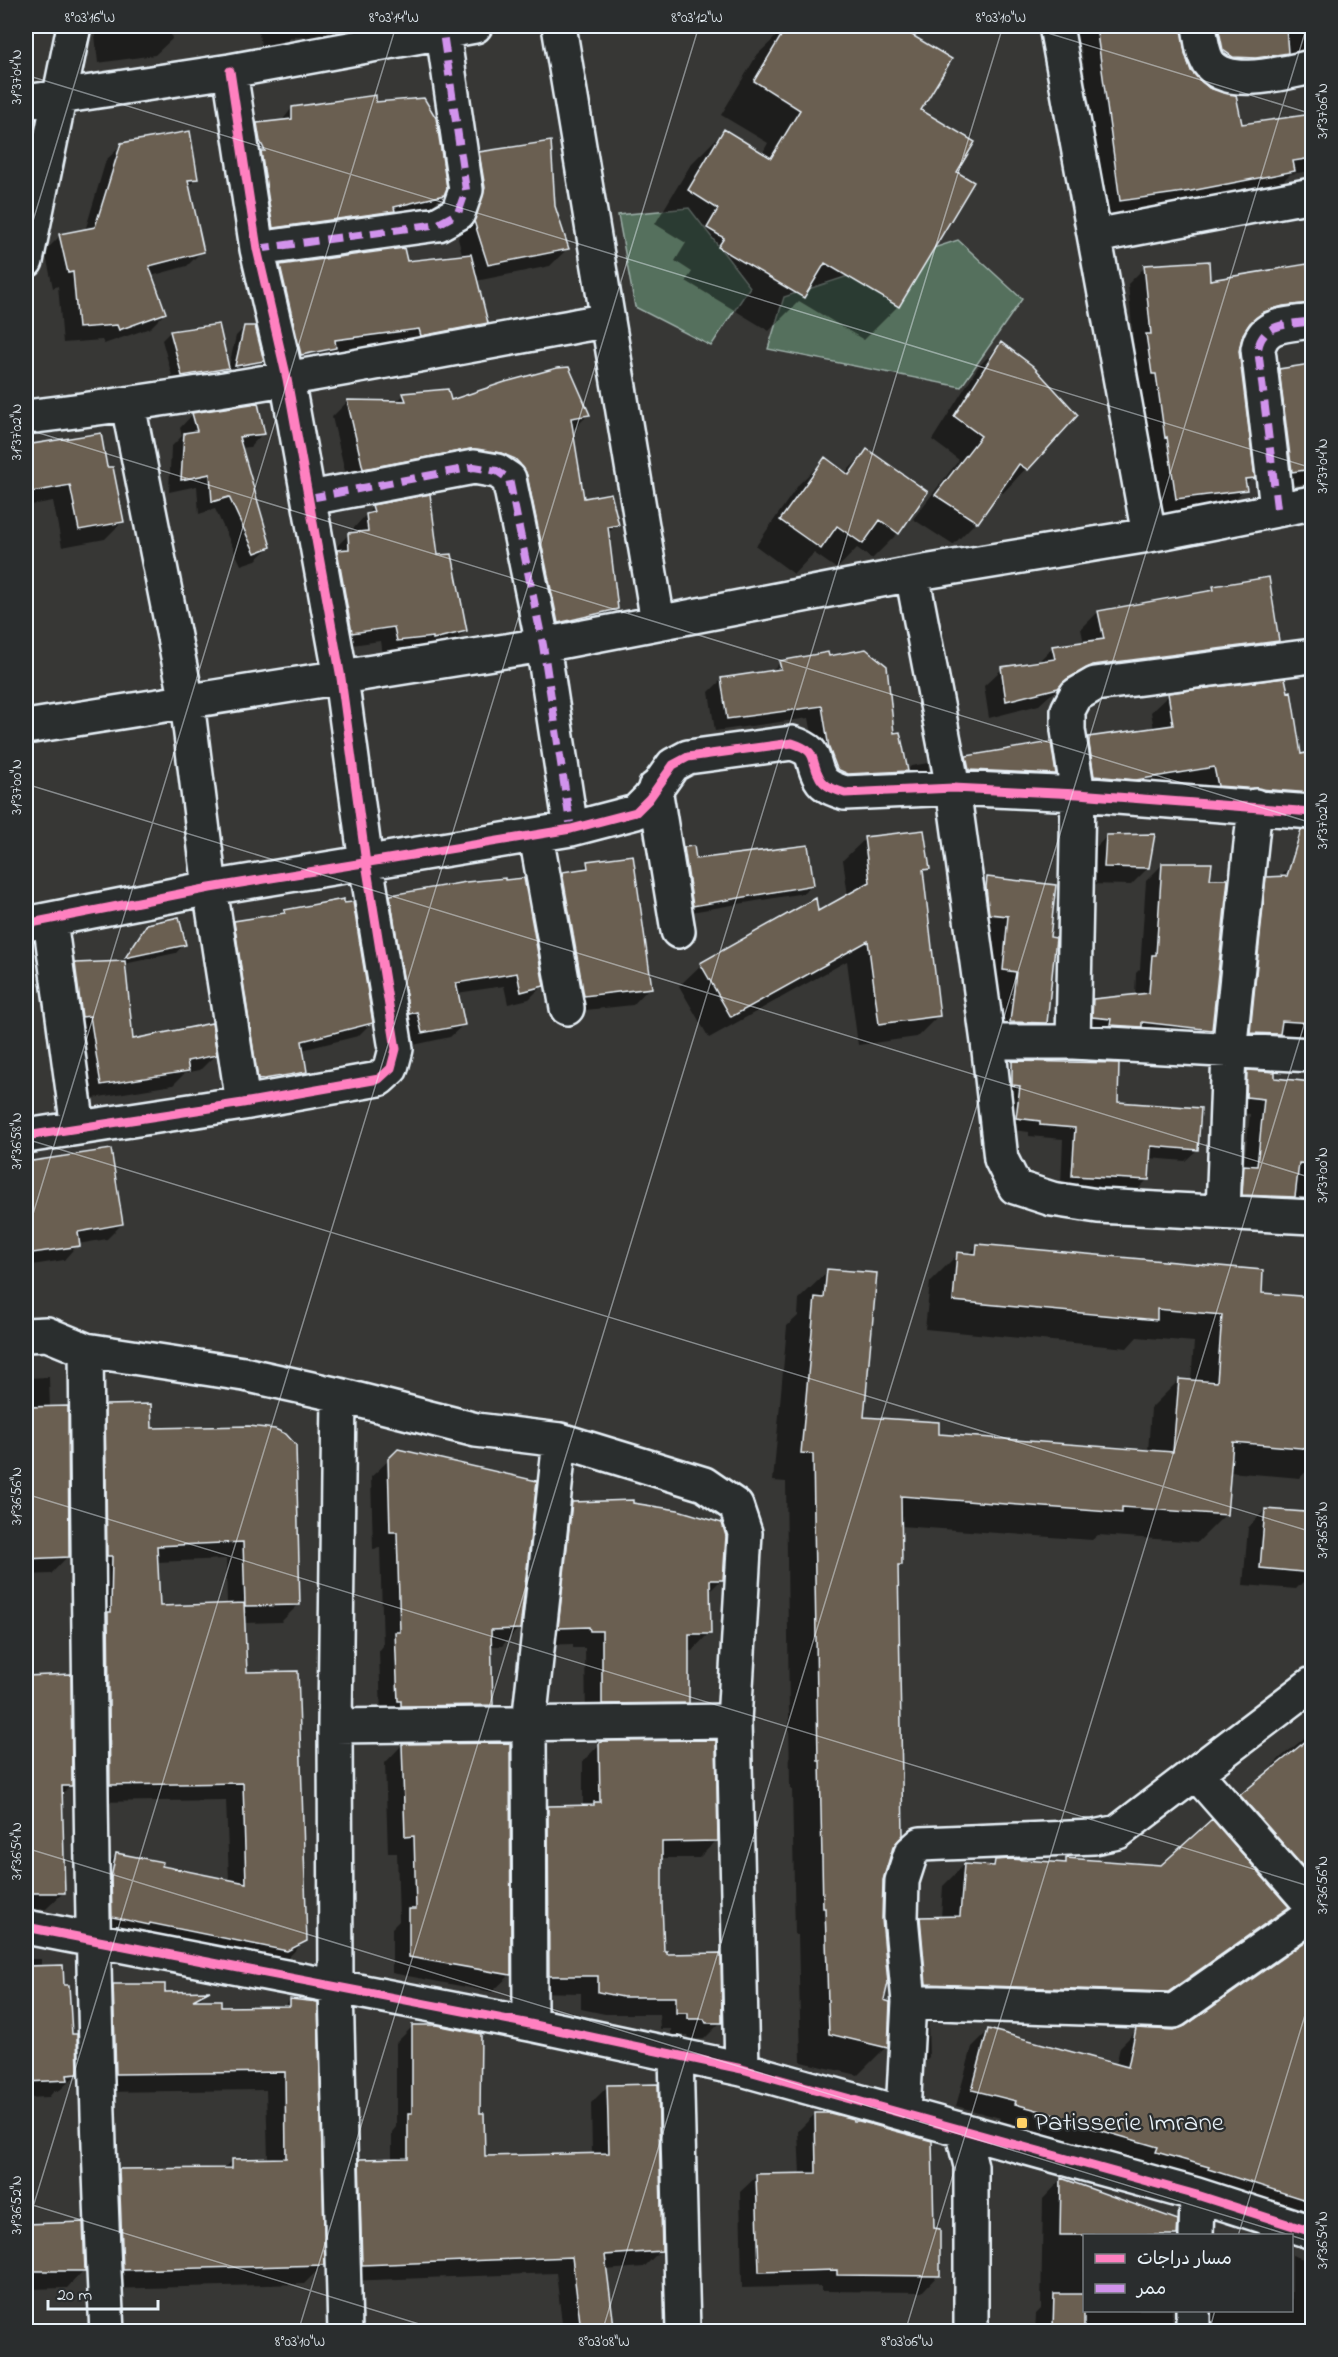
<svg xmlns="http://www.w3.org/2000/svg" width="1338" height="2357" font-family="'Indie Flower','Playpen Sans Arabic',sans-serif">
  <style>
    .green { fill: #546f5d; stroke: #9eb0aa; stroke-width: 1.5 }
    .shadow { fill: #0007; fill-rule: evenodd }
    .building { fill: #6b5e51; stroke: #e8f1f8; stroke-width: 1.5 }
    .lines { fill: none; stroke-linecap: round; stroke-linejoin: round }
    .minor-casing { stroke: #e8f1f8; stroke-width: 38 }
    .minor { stroke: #2a2d2e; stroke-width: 33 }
    .quiet { stroke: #d193ec; stroke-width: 8; stroke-dasharray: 15 8; stroke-linecap: butt }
    .cycleway-casing { stroke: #2a2d2e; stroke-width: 13 }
    .cycleway { stroke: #ff80c0; stroke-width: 9 }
    .ticks { fill: none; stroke: #e8f1f8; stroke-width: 1.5; stroke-opacity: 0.45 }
    .poi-dot { fill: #ffd166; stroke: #2a2d2e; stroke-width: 2 }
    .labels { text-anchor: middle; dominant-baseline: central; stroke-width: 4.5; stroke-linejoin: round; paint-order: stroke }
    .poi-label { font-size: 27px; fill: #e8f1f8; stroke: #2a2d2e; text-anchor: start }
    .neatline { fill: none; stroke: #e8f1f8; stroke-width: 2 }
    .ticks-label { font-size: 15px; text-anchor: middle; fill: #e8f1f8 }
  </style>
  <rect width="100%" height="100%" fill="#373735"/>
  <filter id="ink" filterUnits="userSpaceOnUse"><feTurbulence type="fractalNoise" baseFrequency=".0167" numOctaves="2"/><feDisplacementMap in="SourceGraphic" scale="12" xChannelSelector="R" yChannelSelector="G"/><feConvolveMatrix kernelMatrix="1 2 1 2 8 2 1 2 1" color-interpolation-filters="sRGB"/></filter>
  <g filter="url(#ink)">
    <path class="green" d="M689 208 750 287 711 346 635 307 618 215Z
      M958 240 1022 299 961 387 768 349 784 297Z"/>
    <path class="shadow" d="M26 26H33L26 31Z
      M94 26H169L172 39 155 55 98 63Z
      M257 26H358L346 38 291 37 273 56 264 58Z
      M787 26H797L809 32 815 26H894L950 60 919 110 955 172 972 183 898 306 864 340 799 301 769 331 686 281 692 272 675 261 686 243 655 224 691 164 724 131 762 154 768 143 721 115 757 55Z
      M1069 26H1179L1184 55 1190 72 1241 126 1312 115V171L1290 174 1278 186 1174 206 1105 216 1081 47 1072 48Z
      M1192 26H1312V58L1227 74Z
      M375 104 443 195 431 207 261 239 246 136 258 124 281 122 292 108Z
      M122 145 197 178 188 187 202 251 187 266 151 276 165 313 150 328 104 344 102 340 63 343 58 286 53 288 45 251 60 236 85 231 106 160Z
      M480 153 553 206 567 249 550 266 476 281 487 323 469 340 284 371 263 284 281 266 406 262 463 257 458 239 468 206 463 171Z
      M1312 264V320L1255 325 1244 330 1239 343 1253 477 1245 485V489L1228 506 1159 515 1130 353 1134 348 1128 284 1145 267 1209 281Z
      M245 327 262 361 254 369 227 374 236 336Z
      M170 332 227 367 219 375 174 383 162 340Z
      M1001 344 1076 415 1003 493 999 490 976 522 953 545 913 519 959 460 932 440 978 367Z
      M1280 370 1312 375V490L1309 491 1308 483 1275 488 1263 387Z
      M404 395 450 402 588 415 572 431 583 500 617 524 607 534 616 609 600 625 542 638 499 475 348 484 332 417 347 402H396Z
      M193 414 263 433 250 447 240 448 270 547 256 560 241 565 215 509 199 514 197 486 169 492 171 447 182 436 180 428Z
      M100 435 105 469 122 522 105 539 62 547 53 501 26 506V447Z
      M867 451 898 533 872 559 857 548 837 569 814 553 794 574 756 546 799 484 825 459 845 473Z
      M373 507 437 557 465 631 451 645 382 655 380 641 338 647 334 549 349 534H352V530Z
      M1214 587 1278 641 1260 658 1074 682 1050 695 1039 705 989 718 984 686 1002 669 1036 664 1053 647 1084 643 1081 629 1098 612 1208 593Z
      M780 663 893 734 906 771 911 766 928 763 929 770 921 778 834 786 817 762 809 718 715 731 709 692 722 679 771 672Z
      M1169 695 1300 756 1305 755 1312 793 1296 810 1201 803 1197 784 1118 796 1077 793 1071 755 1089 738 1154 729 1151 712Z
      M967 757 1054 774 1037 791 949 775Z
      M1107 836 1148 868 1131 885 1087 884 1089 854Z
      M865 839 928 868 922 874 938 1016 917 1037 858 1045 847 961 709 1038 679 986 701 965 815 900 817 913 848 896 843 860Z
      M693 847 695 861 812 885 804 893 685 913 676 857 684 849Z
      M588 863 650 987 633 1005 567 1012 545 891 562 874 580 871Z
      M1162 865 1208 881 1211 1029 1195 1046 1095 1041 1077 1017 1093 1001 1135 996 1136 973 1140 969 1146 881Z
      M1312 865V1059L1245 1067 1233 912 1267 878H1279L1291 866Z
      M987 878 1048 938 1045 1023 1028 1040 993 1039 999 989 986 987 992 933 972 931 970 896Z
      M391 897 542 986 529 999 508 1004 504 986 457 993 463 1025 450 1037 409 1046 378 910Z
      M285 911 371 1023 358 1036 302 1050 305 1072 292 1085 246 1093 222 935 235 922 281 915Z
      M147 926 184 944 176 953 124 964 132 1041 215 1055 200 1070 185 1073 173 1085 87 1099 60 980 75 965 120 963 139 935Z
      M1012 1062 1116 1104 1197 1150 1185 1161 1149 1158 1147 1180 1135 1192 1061 1187 1063 1139 1029 1136V1132L1005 1129 1000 1074Z
      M1248 1072 1273 1079 1312 1084V1215L1228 1209 1229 1181 1244 1167 1250 1114 1232 1112 1233 1087Z
      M26 1161H29L122 1224 107 1239 78 1244 64 1260 26 1266Z
      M978 1245 1260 1295 1312 1299V1465L1300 1478 1229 1472 1226 1514 1198 1542 1098 1535 1092 1540 900 1526V1564L897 1567 882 1880 883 2001 886 2047 858 2075 801 2062 798 1935H795L792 1789H790L786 1482 773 1481 787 1326 798 1316 799 1299 828 1271 862 1418 937 1436 1148 1452 1151 1408 1179 1380 1191 1381 1194 1342 1137 1337 1127 1348 925 1329 930 1282 958 1254 968 1255Z
      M49 1377 50 1408 68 1556 51 1574 26 1575V1378Z
      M106 1407 151 1430 299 1604 281 1622 244 1623 245 1674 305 1940 288 1958 268 1968 95 1934 100 1872 117 1854 160 1867 229 1881 226 1800 93 1802 89 1424ZM226 1559 227 1605 158 1607 157 1562Z
      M389 1460 519 1628 502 1646H490L491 1705 474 1722 381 1718 379 1651 383 1646 380 1548 373 1549 371 1477Z
      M573 1503 722 1579 709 1592V1633L692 1651H688L687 1702 670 1720 586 1721 585 1648H573V1644L542 1645 555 1520Z
      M1265 1510 1312 1520V1573L1296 1589 1243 1585 1248 1528Z
      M69 1675 71 1785 61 1795 64 1892 46 1909 26 1910V1677Z
      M1312 1732V1881L1225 1813 1265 1776 1264 1775 1280 1758Z
      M600 1744 716 1841 699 1858H660L662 1952 721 2022 704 2039 689 2040 687 2035H671V2029H660L659 2014H605L581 2009V1993L532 1992V1825L549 1808 583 1807V1761Z
      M402 1745 510 1975 492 1992 392 1973V1928L399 1921 397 1853H388L385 1763Z
      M1067 1860 1287 1907 1266 1928 1146 2012 906 2004 899 1939 920 1918H941L943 1886 964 1865 989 1867 995 1861 1062 1864Z
      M1300 1947 1312 1961V2223L1038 2134 1039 2132 999 2120 1000 2118 956 2106 972 2047 988 2031 1116 2065 1120 2047 1137 2030 1174 2031 1185 2028Z
      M26 1959H41V1967L70 2035 77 2074 59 2091H54L49 2097 26 2098Z
      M114 1986 164 1993H206L198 2002 220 2008 283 2007 290 2000 323 2265 304 2284 105 2289 101 2190 119 2171 223 2169 232 2160 268 2159 266 2090 97 2092 95 2004Z
      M928 2023 929 2057 903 2082 902 2049Z
      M413 2026 479 2114 484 2158 592 2155 591 2103 608 2086 661 2250 644 2267 605 2270 612 2326 606 2332H563L556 2273 346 2281 343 2177 360 2160H392V2132L396 2127V2043Z
      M815 2114 932 2229 938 2275 922 2292 821 2291V2286L742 2288 740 2192 757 2176 800 2175 798 2131Z
      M1061 2180 1169 2219V2236H1084V2310H1172V2332H1035L1036 2314 1041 2309 1043 2199Z
      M26 2224 36 2225 84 2270 67 2288 26 2289Z
      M1292 2255 1312 2262V2332H1187L1192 2310H1292Z"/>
    <path class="building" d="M787 26H897L952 59 921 110 975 142 957 172 974 182 899 307 825 263 804 298 718 247 724 238 707 228 718 209 688 190 724 129 771 158 800 110 754 81Z
      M1096 26H1181L1185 53 1191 71 1209 88 1236 95 1242 124 1312 114V158L1293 161 1295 171 1191 191 1120 201Z
      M1218 26H1286L1288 53 1256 58 1233 57 1223 50Z
      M376 95V102L424 98 436 118 447 188 444 195 394 207 395 211 273 228 261 151H265L260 141 257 123 292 119V107Z
      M190 131 198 179 188 180 204 252 149 266 166 313 119 330 117 325 78 328 73 272 68 273 59 234 95 227 121 143Z
      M551 141 555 206 569 249 488 265 474 221 485 188 479 152Z
      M404 248 407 261 471 254 488 323 421 336 419 329 335 340 336 348 301 355 280 265Z
      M1209 261 1210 280 1307 264 1312 303 1283 306 1264 312 1250 323 1243 334 1239 351 1255 478 1245 479 1247 490 1176 499 1167 437 1165 438 1156 374H1152L1146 334H1151L1144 265Z
      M219 324 229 368 182 376 170 331Z
      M244 326H255L264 361 235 366Z
      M1001 342 1033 366 1078 415 1028 470 1019 464 978 523 935 495 981 436 954 416Z
      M1310 364 1312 382V469L1292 472 1279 369Z
      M569 367 590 415 571 418 584 498 611 493 619 525 608 527 618 609 558 623 527 475 520 464 515 459 501 453 471 449 363 469 347 400 406 401 403 393 448 389 451 400 505 382 557 368Z
      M258 403 265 434 239 437 271 547 255 553 229 497 212 502 210 474 181 480 184 433 197 431 192 413Z
      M101 433 107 467H113L124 522 79 530 70 485 26 493V445Z
      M867 449 928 492 899 534 880 520 863 544 837 526 821 549 780 520 825 457 849 475Z
      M430 494 438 555 452 554 467 631 433 639V637L397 641 394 627 352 633 337 550 349 549 348 533 368 531 366 514 374 512 372 505Z
      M1269 577 1279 641 1093 665 1067 679 1058 688 1006 701 1001 667 1055 659 1052 646 1104 639 1098 611 1214 590 1213 586Z
      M866 649 887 666 894 733 900 732 908 771 848 774 837 769 829 748 822 706 727 719 721 678 781 669 779 661 828 652 829 656Z
      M1285 678 1288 692 1291 691 1301 754 1306 753 1312 793 1218 786 1214 767 1136 780 1094 776 1088 737 1173 725 1168 693Z
      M1051 742 1056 774 969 770 966 756Z
      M924 830 930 869 923 870 940 1016 879 1024 868 941 731 1017 700 963 816 898 818 911 870 882 864 837Z
      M1301 830H1312V1023L1282 1021 1280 1034 1250 1033 1266 877 1287 876Z
      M1155 834 1149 868 1104 867 1106 835Z
      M808 845 814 885 693 906 684 847 694 846 696 859Z
      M633 855 652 988 584 996 562 872 588 868 587 861Z
      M1162 863H1212L1210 879H1228L1212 1030 1142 1022V1027L1110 1025 1111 1019 1092 1017 1093 999 1149 993 1152 955H1156Z
      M987 877 1056 885 1050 937 1056 938 1047 1023 1010 1022 1016 972 1003 970 1008 916 989 914 986 887Z
      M505 878V880L524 878 544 986 521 992 517 973 456 983 465 1025 422 1033 417 1012 409 1014 390 895 466 882Z
      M344 899V903L353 902 373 1023 302 1041 307 1072 258 1080 234 921 285 913 284 910Z
      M179 917 186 945 125 958 147 924Z
      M125 961 133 1039 212 1023 217 1055 187 1061 189 1071 101 1085 90 1016 82 1017 75 963Z
      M1012 1061 1119 1063 1118 1102 1201 1108 1198 1150 1151 1146 1149 1180 1072 1176 1075 1128 1040 1125V1121L1016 1118 1020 1086 1012 1085Z
      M1247 1070 1275 1072V1078L1312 1082V1164L1299 1163 1295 1197 1242 1195 1244 1165 1257 1166 1264 1099 1246 1097Z
      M111 1149 123 1224 78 1232 80 1246 26 1254V1162Z
      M977 1244 1263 1270 1262 1293 1312 1297V1449L1233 1442 1227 1515 1122 1507V1513L901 1496 902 1565H898L903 1835 893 1847 883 1880 882 1919 888 1983 884 2000 890 2002 888 2048 829 2034 825 1908H823L820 1761H818L813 1454 801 1453 815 1297 824 1298 827 1269 877 1273 864 1417 939 1422V1434L1173 1452 1179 1379 1217 1382 1222 1315 1157 1309V1320L953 1301 957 1252 976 1254Z
      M151 1404 152 1428 249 1426 275 1429 286 1434 296 1445 300 1605 245 1606 243 1542 157 1546 160 1606 244 1603 247 1672 298 1671 307 1941 287 1951 150 1923 149 1925 112 1917 111 1878 116 1853 163 1862 162 1866 246 1883 243 1783 110 1785 108 1612H111L112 1556H107L105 1405Z
      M68 1406 69 1557 26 1559V1407Z
      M398 1449 537 1481 520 1629 491 1630 493 1705 401 1706V1701H398L395 1632H400L397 1532H390L388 1459Z
      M633 1500V1503L678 1510 722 1523 726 1536 723 1580H710L711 1634H689V1703L602 1704V1631H590L589 1627 558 1628 572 1502Z
      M1265 1509 1305 1512V1518L1312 1519V1573L1260 1568Z
      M71 1674 72 1786H62L65 1893H29V1884L26 1885V1676Z
      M1312 1736V1877L1240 1795Z
      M716 1740 718 1841 662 1842V1904L664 1951H667V1954L721 1953 722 2023H706L704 2019H688V2013H676V1997H623L598 1992V1976H549L548 1806 594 1805V1802H600L599 1743 603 1741Z
      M510 1743 511 1975 409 1957V1909H416L414 1836 405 1837 402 1744Z
      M1212 1819 1289 1907 1168 1992 926 1984 920 1917 960 1916 964 1864 994 1866 995 1860 1010 1859 1066 1863V1858L1161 1865Z
      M1312 1937V2202L1208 2169 1209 2167 1156 2152 1158 2147 1054 2117 1055 2115 1015 2104 1016 2101 972 2090 988 2029 1128 2067 1136 2028 1173 2030 1185 2026Z
      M63 1965 64 1985H69L72 2034H77L78 2074 67 2075 68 2080 26 2082V1966Z
      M113 1984H165V1992L210 1991 193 2000H221V2007L290 2006V1999L318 2002 325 2265 123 2270 119 2169 232 2168V2159L286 2158 285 2072 116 2074Z
      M412 2025H436L481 2034 480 2113H484L485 2156 609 2153 607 2085 658 2084 662 2251 605 2255 614 2326 581 2330 572 2257 362 2265 359 2159 408 2158V2113H412Z
      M815 2113H830L853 2119V2121H859L932 2141 934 2228 940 2229V2276L837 2275V2270L759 2272 756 2174 816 2173Z
      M1061 2178 1178 2220 1177 2235H1060Z
      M83 2222 85 2271H26V2224Z
      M1054 2294H1084V2329L1053 2328Z"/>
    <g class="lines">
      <g class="minor-casing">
        <path id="minor" d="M559 26 658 622
          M1056 26 1149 535
          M1199 26C1201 37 1202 52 1208 62 1227 90 1285 72 1312 67
          M26 102 230 71 475 26
          M1095 236 1312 195
          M257 249 438 224 458 213 466 190 442 26
          M26 261 74 26
          M128 405 187 702 210 888 243 1103
          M26 417C221 394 414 356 608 320
          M310 498 474 467 497 471 509 479 543 645 571 829
          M1277 508 1258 349C1263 322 1289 325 1312 321
          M912 574 953 788 988 1042 1001 1159 1015 1187 1052 1199 1098 1206 1312 1217
          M26 727 543 645 912 574 1149 535 1312 503
          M655 788 678 931
          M536 836 567 1008
          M50 920 78 1128
          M26 924 210 888 571 829 636 812 649 799 673 765 688 757 792 743C820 752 809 759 820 778 825 787 836 790 845 793L953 788 1078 794 1312 812
          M988 1042H1073L1312 1055
          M1073 1042 1078 794 1068 730V710L1076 695 1095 684 1312 656
          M26 1136 243 1103 379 1079 391 1068 396 1049 366 863 341 678 287 379 257 249 230 71
          M1223 1211 1229 1052 1255 806
          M26 1335 47 1334 86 1350 244 1374 339 1395 476 1430 560 1440 704 1484 736 1506 745 1533 734 1721 742 2069
          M86 1350C90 1677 90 2004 107 2332
          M339 1395 335 1726 336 1988 345 2332
          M335 1726 734 1721
          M1196 1773 1312 1905
          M26 1927 530 2024 742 2069 1197 2195 1312 2232
          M909 2002 1174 2011 1312 1914
          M530 2024 529 1723 560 1440
          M676 2054 683 2332
          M903 2113 909 2002 901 1917 902 1881 911 1853 921 1844 1094 1837 1118 1832 1312 1684
          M962 2130 971 2166V2332
          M1196 2236 1197 2195
          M1193 2332V2310"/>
      </g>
      <use href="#minor" class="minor"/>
      <path class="quiet" d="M257 249 438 224 458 213 466 190 442 26
        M310 498 474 467 497 471 509 479 543 645 571 829
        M1277 508 1258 349C1263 322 1289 325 1312 321"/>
      <g class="cycleway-casing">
        <path id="cycleway" d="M26 924 210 888 571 829 636 812 649 799 673 765 688 757 792 743C820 752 809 759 820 778 825 787 836 790 845 793L953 788 1078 794 1312 812
          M26 1136 243 1103 379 1079 391 1068 396 1049 366 863 341 678 287 379 257 249 230 71
          M26 1927 530 2024 742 2069 1197 2195 1312 2232"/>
      </g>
      <use href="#cycleway" class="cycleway"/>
    </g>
  </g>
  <path class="ticks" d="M1025 26 1312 114M26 75 1312 468M26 244 92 26M26 429 1312 823M26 784 1312 1178M26 1139 1312 1532M26 1237 396 26M26 1494 1312 1887M26 1848 1312 2242M26 2203 445 2332M26 2230 699 26M1238 2236 1312 1992M298 2332 1003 26M602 2332 1307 26M905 2332 1312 999M1209 2332 1215 2310"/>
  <rect class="poi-dot" x="1016" y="2117" width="12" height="12" rx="3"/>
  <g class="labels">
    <g class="poi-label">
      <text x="1034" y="2123">Patisserie Imrane</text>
    </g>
  </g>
  <rect width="1338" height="2357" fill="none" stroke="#2a2d2e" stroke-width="66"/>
  <rect x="1083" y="2234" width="210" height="78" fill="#2a2d2e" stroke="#767b7f" stroke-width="1.5"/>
  <rect x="1095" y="2254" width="30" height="9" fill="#ff80c0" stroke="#767b7f" stroke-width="1.5"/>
  <text x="1137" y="2264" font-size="18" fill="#e8f1f8">مسار دراجات</text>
  <rect x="1095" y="2284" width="30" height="9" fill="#d193ec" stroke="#767b7f" stroke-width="1.5"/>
  <text x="1137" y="2294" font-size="18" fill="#e8f1f8">ممر</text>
  <path d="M48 2300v9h110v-9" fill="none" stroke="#e8f1f8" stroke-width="3"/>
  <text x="57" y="2300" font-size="18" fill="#e8f1f8" stroke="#2a2d2e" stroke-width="4.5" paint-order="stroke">20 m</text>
  <rect x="33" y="33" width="1272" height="2291" class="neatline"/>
  <g class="ticks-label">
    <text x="90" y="22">8°03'16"W</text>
    <text x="394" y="22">8°03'14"W</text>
    <text x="697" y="22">8°03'12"W</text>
    <text x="1001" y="22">8°03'10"W</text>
    <text transform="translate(16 77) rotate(-90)" y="5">31°37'04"N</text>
    <text transform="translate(1322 111) rotate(-90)" y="5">31°37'06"N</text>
    <text transform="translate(16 432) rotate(-90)" y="5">31°37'02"N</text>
    <text transform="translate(1322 466) rotate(-90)" y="5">31°37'04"N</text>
    <text transform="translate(16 787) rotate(-90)" y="5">31°37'00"N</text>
    <text transform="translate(1322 821) rotate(-90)" y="5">31°37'02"N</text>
    <text transform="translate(16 1141) rotate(-90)" y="5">31°36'58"N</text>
    <text transform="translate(1322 1175) rotate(-90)" y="5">31°37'00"N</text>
    <text transform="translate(16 1496) rotate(-90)" y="5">31°36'56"N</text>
    <text transform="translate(1322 1530) rotate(-90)" y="5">31°36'58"N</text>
    <text transform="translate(16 1851) rotate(-90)" y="5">31°36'54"N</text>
    <text transform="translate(1322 1885) rotate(-90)" y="5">31°36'56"N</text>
    <text transform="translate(16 2205) rotate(-90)" y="5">31°36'52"N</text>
    <text transform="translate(1322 2240) rotate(-90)" y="5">31°36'54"N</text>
    <text x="300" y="2346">8°03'10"W</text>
    <text x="604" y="2346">8°03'08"W</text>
    <text x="907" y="2346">8°03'06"W</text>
  </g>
</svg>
